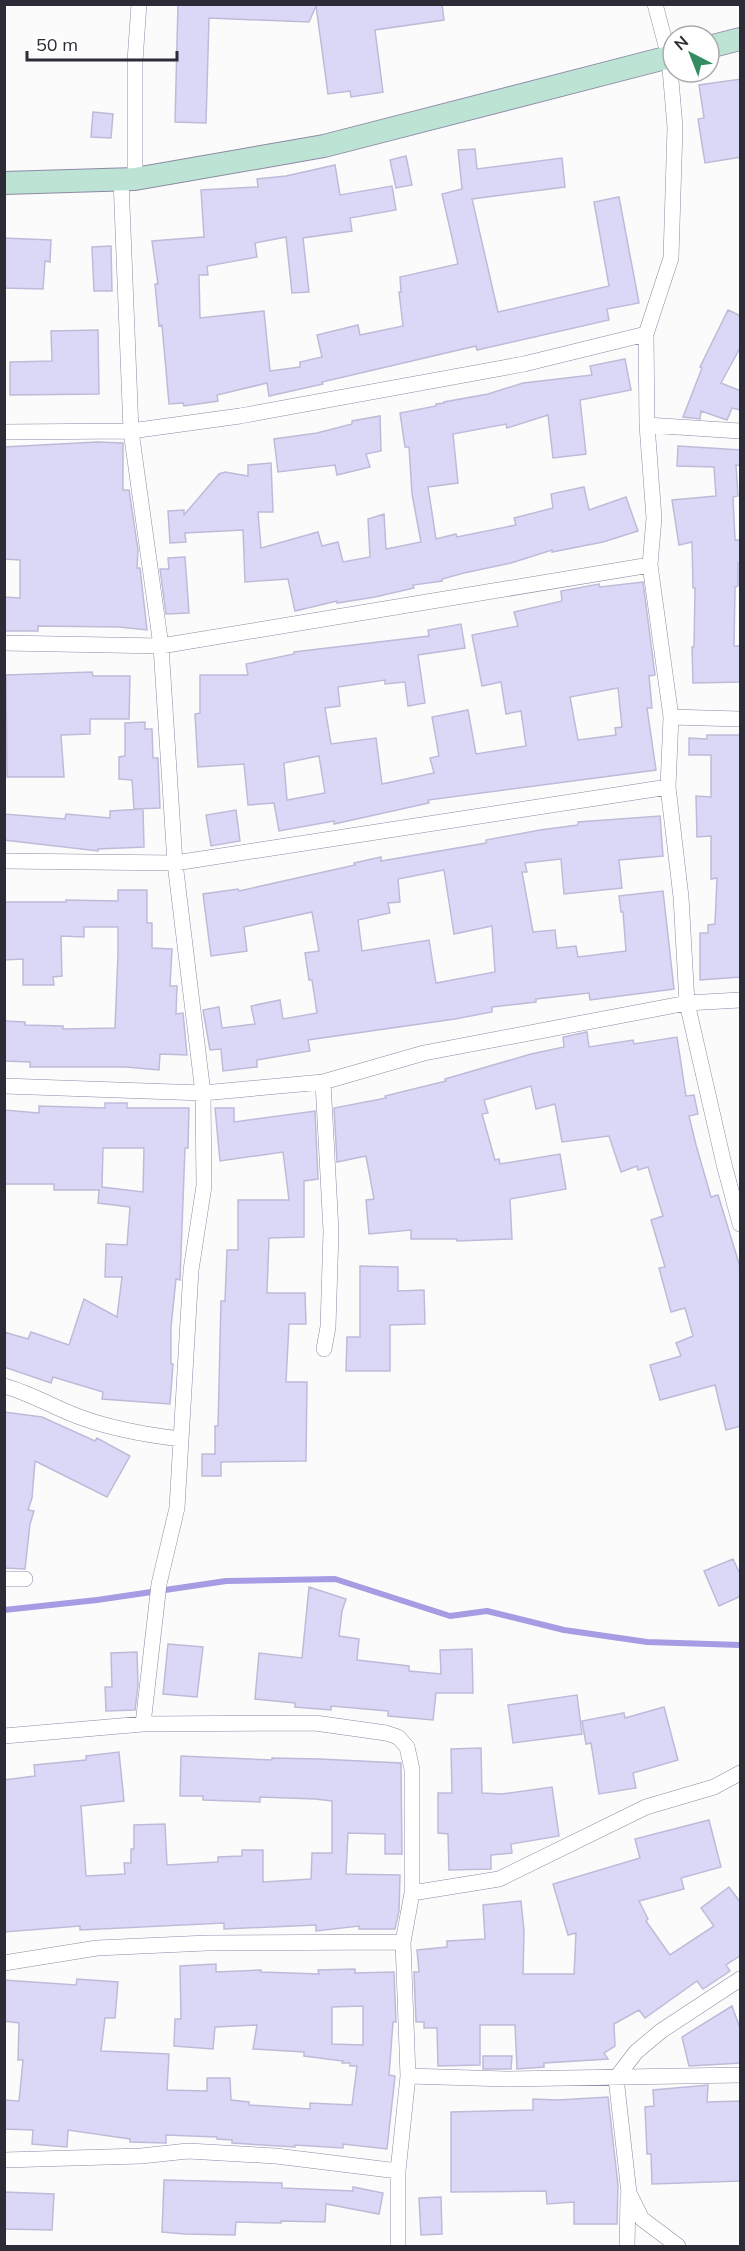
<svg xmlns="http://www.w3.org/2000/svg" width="745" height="2251" font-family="Mulish,sans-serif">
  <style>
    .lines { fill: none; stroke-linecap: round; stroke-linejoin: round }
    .stream { stroke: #a69ce3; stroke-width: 6 }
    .building { fill: #dbd8f7; stroke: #bebbd9; stroke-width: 1.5; fill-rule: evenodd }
    .street-casing { stroke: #8d8aa6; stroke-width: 16 }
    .secondary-casing { stroke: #8d8aa6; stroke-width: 24 }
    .street { stroke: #fff; stroke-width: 15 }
    .secondary { stroke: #bce3d3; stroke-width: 22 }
  </style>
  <rect width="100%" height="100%" fill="#fbfbfb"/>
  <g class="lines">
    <path class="stream" d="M4 1610 97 1600 226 1581 335 1579 450 1616 487 1611 564 1630 647 1642 740 1645"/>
  </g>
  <path class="building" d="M178 4H442L444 20 375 30 383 92 351 97 350 91 328 94 316 6 309 22 209 18 206 123 175 122Z
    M741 79V157L705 163 698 119 704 118 699 85Z
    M93 112 113 114 111 138 91 137Z
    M475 149 477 169 562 158 565 187 472 199 498 312 609 286 594 202 619 197 639 303 607 309 609 320 477 350 476 346 322 382 323 384 269 396 267 383 217 395 218 401 184 406 183 403 169 404 162 325 159 326 155 284H158L152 241 204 237 201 190 258 187 257 179 286 176 335 165 340 195 392 186 396 210 350 218 352 231 303 238 309 292 292 293 286 237 255 243 257 257 207 266 208 275H199L200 318 264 311 270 371 300 367V362L322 357 317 335 358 325 360 335 403 326 399 292H401L400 277 458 264 442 194 462 189 458 150Z
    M406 156 412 185 396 188 390 160Z
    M4 238 51 240 50 262 45 261 43 289 4 288Z
    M111 246 112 291H94L92 247Z
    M728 310 741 316V346L721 383 741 391V410L732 408 727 420 701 411 700 419 683 417 702 368 700 367Z
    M98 330 99 394 10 395V362L52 361 51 331Z
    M625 359 631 390 580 400 586 454 553 458 548 415 507 428 506 424 453 434 458 483 428 487 436 539 456 534 457 537 516 525 514 518 553 508 551 494 584 487 589 510 626 497 638 531 603 542 552 552V550L511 563 464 573 442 579V581L413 585 414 588 375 597 337 603V601L295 611 288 579 245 582 243 530 185 533 186 542 170 543 168 511 184 510V515L219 474 225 472 248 476V465L271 463 273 512H258L261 548 318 532 322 546 338 542 343 562 370 557 368 519 384 514 386 549 421 542 412 494 409 447H405L400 413 436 406V404L444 403V402L488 394 523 383 592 375 590 366Z
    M380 416 381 451 366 454 370 467 337 475 335 465 278 472 274 439 317 433 352 424V421Z
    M97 442 123 443V490H129L138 550 137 568H140L147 630 119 627 38 626V631H4V597L20 598V560L4 559V447Z
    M678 446 741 450V466L736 465 738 496 733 497 735 540H741V563H738V586L735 587 734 646H741V682L693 683 692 647H694L695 588H693L692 542 679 545 672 500 716 496 714 467 677 466Z
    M185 557 189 613 166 614 160 569H169L168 558Z
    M643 582 655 675 649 676 652 708H647L656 770 428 800 429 803 334 824V821L279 831 274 803 248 805 244 764 198 767 195 714 200 713V675H248L246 664 294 654V652L429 636 428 630 461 624 465 648 418 655 425 703 408 706 405 682 385 684V680L338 687 340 706 325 708 331 744 376 738 382 784 434 773 430 758 439 756 432 717 468 710 476 754 526 746 521 711 506 714 501 682 482 686 472 635 518 626 514 612 562 601 561 591 599 584 600 587ZM618 688 622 727 615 728 616 735 578 740 570 697ZM319 756 325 793 287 800 284 763Z
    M92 672 93 676H130L129 719H90V734L61 735 64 777H7L6 675Z
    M145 722V729H152L153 758H158L160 808 134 809 132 780 119 779V757L125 756V723Z
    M707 735H741V977L700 980V933H708V925L715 924 717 878 711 879V836L697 837 696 796 711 797V755H689V738L707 739Z
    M143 809 144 847 98 849V851L4 840V814L65 819 66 814 110 818V811Z
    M236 810 240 841 211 846 206 815Z
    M660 816 663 856 619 860 622 888 564 894 561 859 525 863 527 872H522L533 932 555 930 557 948 576 946 578 957 626 951 623 912H621L619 896 663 891 674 989 590 1000 589 993 536 999V1002L492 1007V1012L455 1019 308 1040 310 1051 257 1060V1067L223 1071 221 1049 210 1050 203 1010 219 1007 222 1028 255 1024 251 1006 280 1000 283 1019 317 1013 312 980H309L305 953 319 951 312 912 244 927 247 951 211 956 203 894 238 889 239 891 355 865 354 863 381 857V861L486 843V840L540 830 578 825V822ZM444 870 454 934 492 926 495 972 436 983 429 940 362 951 358 920 390 913 388 903 400 902 398 879Z
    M118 890H147V923H152V948L172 949 170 986H177L176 1014 183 1013 187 1055 160 1054 159 1070 126 1067H30V1062L4 1061 5 1021 25 1022V1025L63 1026V1029L115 1028 118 954V927H84V937L61 936 62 976 53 977 54 985H23V959L4 960V902H66V900L118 901Z
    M587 1032 589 1047 633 1040 634 1044 677 1037 686 1096 694 1095 698 1114 689 1116 696 1145 711 1197 718 1195 741 1270V1426L726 1430 715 1385 660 1400 650 1365 681 1356 676 1343 693 1336 685 1308 671 1312 659 1268 665 1267 651 1220 663 1216 648 1167 638 1170 637 1166 621 1172 609 1136 562 1142 555 1104 536 1109 531 1086 484 1100 488 1113 482 1114 495 1160 499 1159 500 1164 560 1154 566 1189 510 1199 512 1239 457 1241V1239H411V1230L369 1234 366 1200 374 1199 366 1156 337 1162 334 1108 386 1098 385 1096 446 1081 445 1079 531 1054 564 1047 563 1037Z
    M105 1103H127V1108H189L188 1148H185L180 1280 176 1279 171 1327V1364H173L170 1404 102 1399 103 1392 53 1377 51 1383 4 1367V1332L28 1339 31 1332 69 1345 84 1299 117 1317 122 1277H105L106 1244 127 1245 130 1207 98 1203 99 1190H54V1184H4V1110L39 1113V1106L105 1108ZM103 1148H144L143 1192 102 1187Z
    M215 1108H234V1122L315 1111 318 1179 304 1181V1237L269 1238 267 1293H305L306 1324H289L286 1382H307L306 1461 221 1462V1476H202V1454H215V1426H218L221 1301H225L227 1250H238V1200H289L283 1152 220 1161Z
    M360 1266 398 1267V1291L424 1290 425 1324 390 1325V1371H346L347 1337H360Z
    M4 1412 42 1417 95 1441 97 1438 130 1456 107 1497 35 1461 32 1498 28 1510 34 1511 30 1524 25 1569 4 1568Z
    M733 1559 741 1576V1596L719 1606 704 1571Z
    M309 1587 346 1599 342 1611 339 1636 359 1639 357 1660 409 1666V1671L441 1674 440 1650 472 1649 473 1693H436L433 1720 388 1716V1711L331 1706V1710L295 1707V1703L255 1699 259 1653 302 1658Z
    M168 1644 203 1647 197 1697 163 1694Z
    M137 1652 138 1685 135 1710 106 1711 105 1687H112L111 1653Z
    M577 1695 582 1734 513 1743 508 1705Z
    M664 1707 678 1760 633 1773 636 1788 599 1794 591 1743 586 1744 582 1721 624 1713 625 1718Z
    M481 1748 482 1793 502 1794 552 1787 559 1836 511 1844 512 1853 491 1855V1869L449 1870 448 1834 438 1833V1793H452L451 1749Z
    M119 1752 124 1801 81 1806 86 1876 125 1874 124 1863H131V1849H134V1825L165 1824 167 1865 218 1862V1857L242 1856V1850H263V1882L311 1879 312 1853H332V1801L315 1799 260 1797V1802L203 1800V1796H180L181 1756 272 1760V1758L319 1759 401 1763 402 1854H385V1834L348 1833 346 1874 400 1875 399 1911 395 1929H359V1926L316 1931V1925L224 1929V1923L80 1930V1926L4 1932V1780L35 1776 34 1765 86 1760V1756Z
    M709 1820 721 1867 681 1878 684 1889 639 1901 648 1919 646 1921 670 1955 714 1926 701 1908 729 1887 741 1903V1955L726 1965 730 1971 703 1989 697 1981 645 2018 639 2010 614 2024 615 2046 604 2053 608 2059 544 2063V2067L517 2069 515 2025H480V2065L438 2066 437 2028H424V2022H416L414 1972H419L417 1950 447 1947V1941L485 1939 483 1905 521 1901 524 1931 523 1974H574L576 1933 568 1935 553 1884 640 1858 635 1839Z
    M216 1964V1972L261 1970V1972L319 1974 318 1970 355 1969V1973L394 1972 396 2022H393L389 2075 395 2076 387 2149 343 2144V2148L295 2145V2147L232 2143V2140L217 2139V2137L166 2135V2143L130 2142V2139L68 2130 67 2147 32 2144 33 2130 4 2129V2100L19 2101 23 2060H18L19 2023 4 2021V1980L76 1985 77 1979 118 1982 115 2018H105L101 2051 169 2054 167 2090 207 2091V2078H230L231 2100 249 2102V2105L310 2109V2103L352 2105 357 2066H350V2063H342L343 2061 304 2056V2052L253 2049 257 2025 215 2027 213 2049 174 2046 175 2019H181L180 1966ZM363 2006V2045L332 2044V2007Z
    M732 2006 741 2031V2063L689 2066 682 2037Z
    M483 2056H512L511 2069H483Z
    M708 2085 707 2102 741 2101V2181L652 2184 651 2154H647L645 2107 654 2106 653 2090Z
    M608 2097 618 2185 617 2224H574V2202L547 2204 546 2191 451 2192V2112L533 2110V2099L558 2100Z
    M164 2180 282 2183V2188L353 2191V2187L383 2193 379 2214 326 2204 325 2222 281 2221V2223L236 2222 235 2235 185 2234 162 2232Z
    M4 2192 54 2194 52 2230 4 2229Z
    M441 2197 442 2234 421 2235 419 2198Z"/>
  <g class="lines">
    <g class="street-casing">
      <path id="street" d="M655 4 669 57 675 127 671 258 646 334 647 425 654 518 650 565 671 717 668 787 681 897 687 1003 724 1164 740 1224
        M135 179V61L139 4
        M121 180 131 431 161 646 175 863 203 1093 204 1186 191 1270 177 1508 159 1584 143 1724
        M647 425 740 431
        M4 432 131 431 240 416 524 364 646 334
        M4 643 161 646 650 565
        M671 717 740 719
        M4 861 175 863 668 787
        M323 1082 331 1231 328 1327 324 1349
        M4 1086 203 1093 323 1082 424 1053 687 1003 740 1000
        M4 1386C30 1393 53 1407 77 1416 111 1429 146 1435 181 1439
        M4 1579H25
        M4 1736 143 1724 315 1723 386 1733 398 1737 407 1747 412 1769V1893L403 1942 408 2076 398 2171V2246
        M412 1893 499 1879 646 1807 714 1787 740 1773
        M4 1963 97 1948 207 1943 403 1942
        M408 2076 506 2079 740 2075
        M4 2160 141 2156 188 2151 276 2156 398 2171
        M627 2246 628 2196
        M678 2246 642 2219 629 2193 616 2078 636 2052 661 2031 740 1979"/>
    </g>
    <g class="secondary-casing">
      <path id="secondary" d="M709 47 740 39
        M4 183 135 179 324 146 673 56"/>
    </g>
    <use href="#street" class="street"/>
    <use href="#secondary" class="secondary"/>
  </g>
  <rect width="745" height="2251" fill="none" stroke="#2c2b37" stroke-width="12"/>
  <g transform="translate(691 54) rotate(318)"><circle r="28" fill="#ffffff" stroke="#abaaaf" stroke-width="1.5"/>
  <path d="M0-4.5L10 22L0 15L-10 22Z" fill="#348d62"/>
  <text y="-9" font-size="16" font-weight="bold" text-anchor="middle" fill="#2c2b37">N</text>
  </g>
  <path d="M27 51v9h150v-9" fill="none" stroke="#2c2b37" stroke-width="3"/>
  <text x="36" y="51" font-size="18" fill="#2c2b37" stroke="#ffffff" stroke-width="4.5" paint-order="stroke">50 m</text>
</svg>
